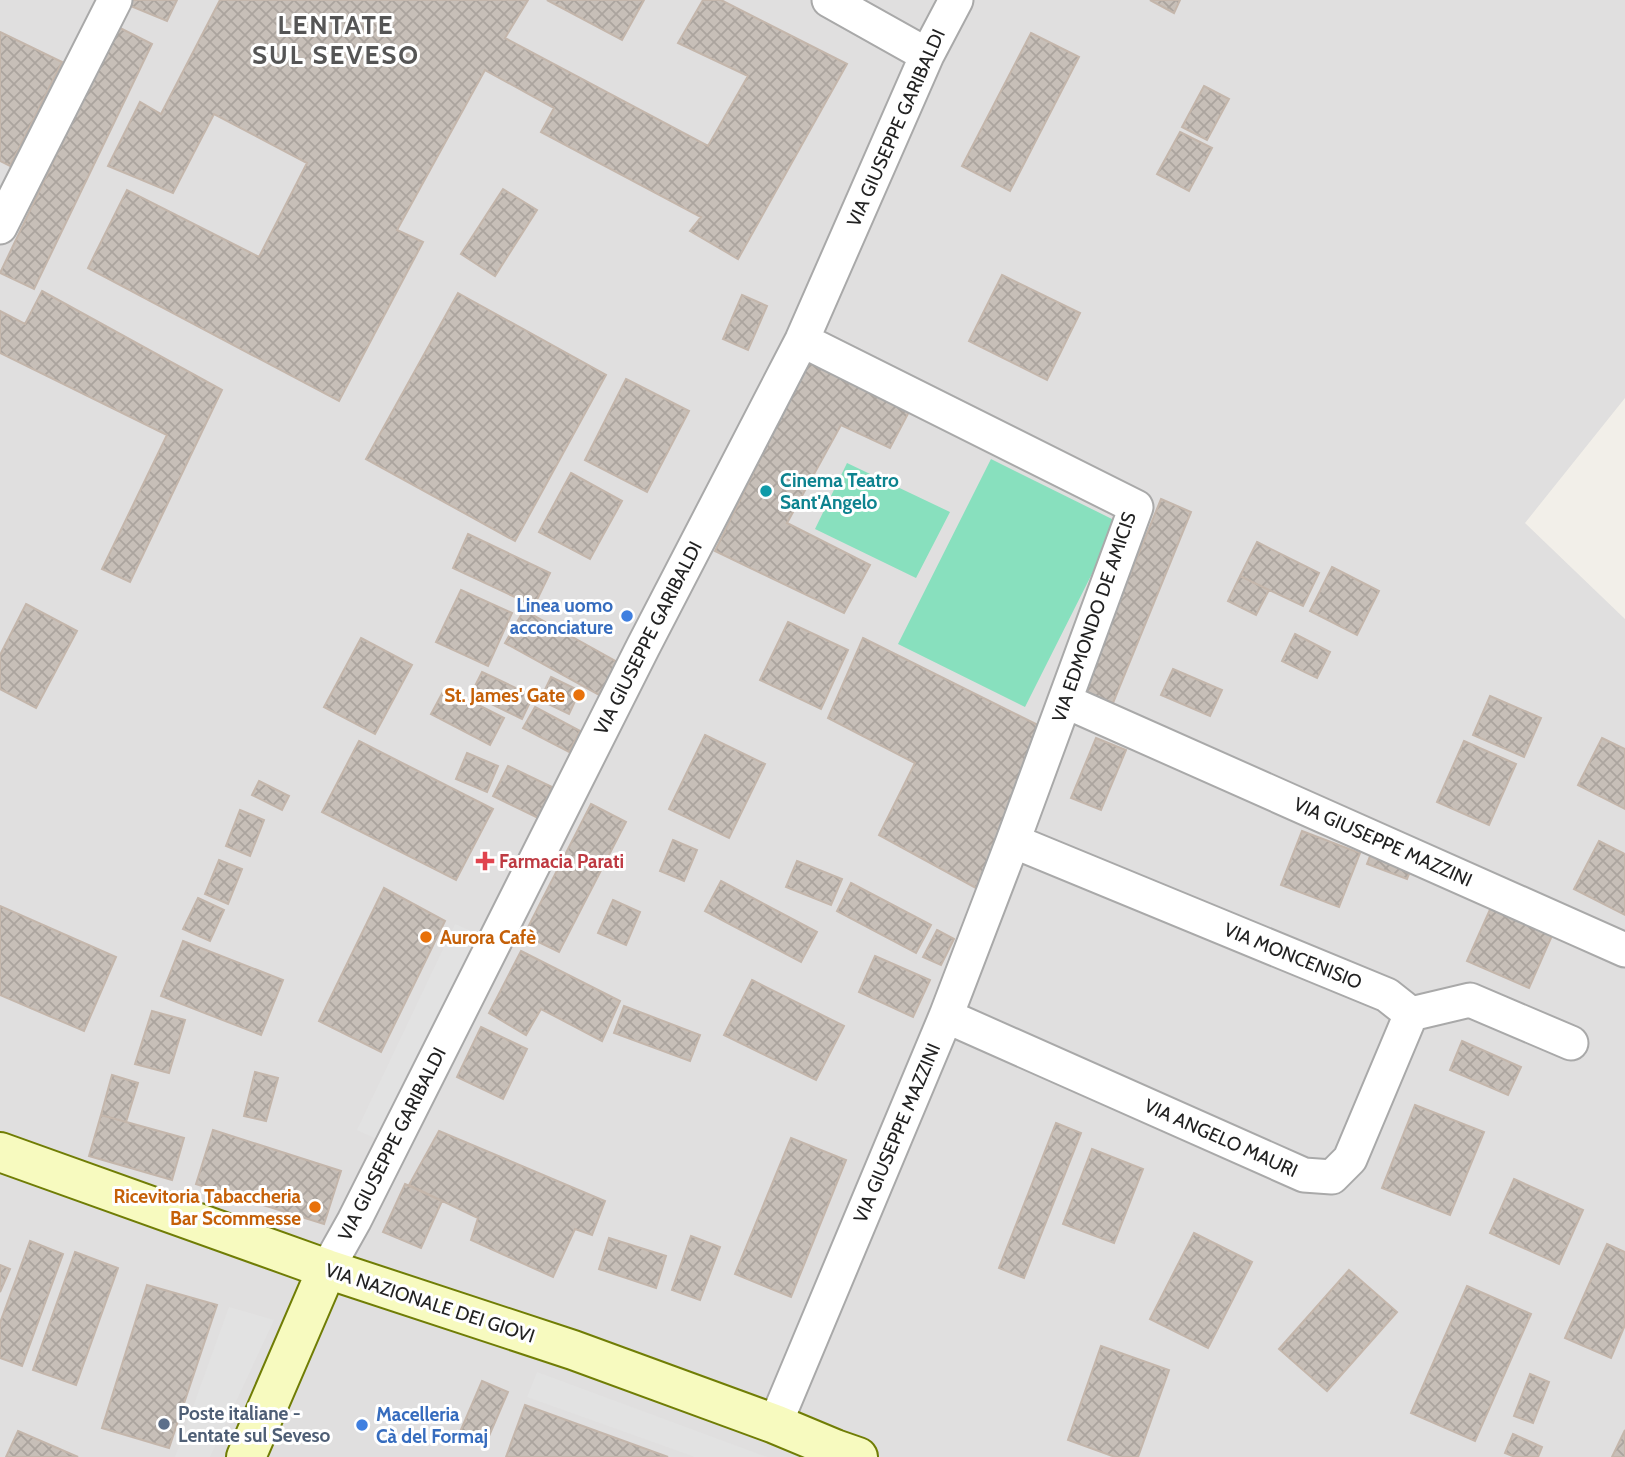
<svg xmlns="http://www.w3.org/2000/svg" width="1625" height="1457" font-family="Cabin,sans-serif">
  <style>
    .residential { fill: #e0dfdf }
    .pitch { fill: #88e0be }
    .parking { fill: #e2e2e2 }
    .building { fill: url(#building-cross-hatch); stroke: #c4b6ab; stroke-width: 2 }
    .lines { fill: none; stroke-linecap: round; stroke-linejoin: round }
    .street-casing { stroke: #a9a9a9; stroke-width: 37 }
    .secondary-casing { stroke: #707d05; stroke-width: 42 }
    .street { stroke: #fff; stroke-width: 33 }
    .secondary { stroke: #f7fabf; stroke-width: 38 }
    .culture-dot { fill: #0f9aa8; stroke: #fff; stroke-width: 2.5 }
    .shop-dot { fill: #3f7fe0; stroke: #fff; stroke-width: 2.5 }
    .food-dot { fill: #e8710a; stroke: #fff; stroke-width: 2.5 }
    .health-dot { fill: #e0444e; stroke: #fff; stroke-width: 2.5 }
    .service-dot { fill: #5c6f8a; stroke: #fff; stroke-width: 2.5 }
    .labels { text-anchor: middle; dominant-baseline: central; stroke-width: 6; stroke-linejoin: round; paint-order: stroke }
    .street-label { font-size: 19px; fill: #222; stroke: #fff }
    .culture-label { font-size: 19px; font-weight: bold; fill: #0d838f; stroke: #fff; text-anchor: start }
    .shop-label { font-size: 19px; font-weight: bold; fill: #366cbe; stroke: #fff; text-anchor: end }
    .food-label { font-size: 19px; font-weight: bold; fill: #c56008; stroke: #fff; text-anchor: end }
    .health-label { font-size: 19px; font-weight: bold; fill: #be3a42; stroke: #fff; text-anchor: start }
    .service-label { font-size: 19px; font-weight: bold; fill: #4e5e75; stroke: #fff; text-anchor: start }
    .district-label { font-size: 26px; font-weight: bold; letter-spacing: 2px; fill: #555; stroke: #fff }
  </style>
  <defs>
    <pattern id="building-cross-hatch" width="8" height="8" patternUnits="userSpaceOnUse" patternTransform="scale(1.75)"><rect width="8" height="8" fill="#c7bfb8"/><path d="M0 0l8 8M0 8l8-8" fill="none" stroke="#aba49e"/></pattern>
  </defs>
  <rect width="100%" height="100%" fill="#f2efe9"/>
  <path class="residential" d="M0 0H1625V398L1525 523 1625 619V1457H0Z"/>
  <path class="pitch" d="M991 459 1118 522 1025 707 898 644Z
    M847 463 950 512 916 578 815 529Z"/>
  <path class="parking" d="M455 924 480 935 383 1142 357 1130Z
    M229 1307 274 1320 210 1457H175Z
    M537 1372 767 1457H695L527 1397Z"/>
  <path class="building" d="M129 0H177L167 21 126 4Z
    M220 0H528L505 38 708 146 748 76 678 43 703 0H721L847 64 738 259 690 231 701 217 541 132 554 108 485 70 397 230 423 242 339 401 88 268 127 190 259 257 307 163 214 114 173 193 108 166 140 102 161 114Z
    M547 0H644L622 40Z
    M1150 0H1180L1174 13Z
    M118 27 152 44 34 289 0 273Z
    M0 32 62 62 10 166 0 161Z
    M1031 33 1079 57 1010 191 962 166Z
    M1204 86 1229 99 1207 140 1182 127Z
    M1180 132 1212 148 1189 191 1157 174Z
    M503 189 537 210 495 276 461 254Z
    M1002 275 1080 313 1047 380 969 341Z
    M42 291 222 390 130 582 102 569 167 435 0 353V311L25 324Z
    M458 293 606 375 515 541 366 459Z
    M742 295 767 306 748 350 723 339Z
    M810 358 911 408 890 448 841 425 787 523 870 565 844 613 715 551Z
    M626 379 689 411 647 492 585 460Z
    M571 473 622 501 590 559 539 532Z
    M1161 499 1191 512 1113 703 1083 691Z
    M468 534 550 573 534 606 453 568Z
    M1257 542 1319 573 1303 606 1240 576Z
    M1332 567 1379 591 1357 635 1310 611Z
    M1240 576 1269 590 1256 615 1228 601Z
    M461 590 512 613 488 666 436 642Z
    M26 604 77 631 36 708 0 689V655Z
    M524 610 617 662 599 695 505 643Z
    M788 622 848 650 821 709 760 680Z
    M1295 634 1330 652 1317 678 1282 661Z
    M361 638 412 665 375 734 324 707Z
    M863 638 1044 728 976 888 879 835 915 763 828 718Z
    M1173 669 1222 690 1210 716 1161 695Z
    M482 672 533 696 522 719 471 694Z
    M551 677 580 691 569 714 540 700Z
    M445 688 504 718 490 745 431 714Z
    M1490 696 1541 718 1524 757 1473 735Z
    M535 707 580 731 569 752 523 728Z
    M705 735 765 764 729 838 669 809Z
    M1096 738 1126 750 1101 810 1071 798Z
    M1602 738 1625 749V809L1578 785Z
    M359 741 493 809 456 880 322 812Z
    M1464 741 1516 764 1489 825 1437 802Z
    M467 753 498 766 487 792 456 779Z
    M508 766 552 787 538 818 493 796Z
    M259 781 289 796 282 810 252 795Z
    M591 804 626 822 559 952 524 935Z
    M240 810 264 820 250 856 226 846Z
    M1302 831 1360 853 1339 907 1281 885Z
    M673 840 697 850 684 881 660 871Z
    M1599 841 1625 854V915L1574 889Z
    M1374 846 1414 861 1407 879 1367 864Z
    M219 860 242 869 228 904 205 894Z
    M797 861 842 879 831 905 786 887Z
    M721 881 817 932 801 962 705 911Z
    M851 883 931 925 916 953 837 911Z
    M384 888 445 921 381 1052 319 1021Z
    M198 898 224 910 210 941 183 929Z
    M613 900 640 912 626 945 598 933Z
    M1492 905 1554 931 1529 988 1467 961Z
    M0 906 116 957 84 1031 0 995Z
    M937 930 954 939 941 965 923 957Z
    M183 941 283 980 261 1035 161 996Z
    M521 951 620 1001 602 1041 541 1009 526 1035 489 1013Z
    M875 956 930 980 913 1017 859 992Z
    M752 980 844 1026 816 1080 724 1035Z
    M624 1006 700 1035 690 1061 614 1033Z
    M152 1011 185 1020 169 1073 135 1064Z
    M481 1027 527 1049 503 1099 457 1077Z
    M1462 1041 1521 1067 1508 1095 1450 1070Z
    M255 1072 278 1078 266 1121 244 1116Z
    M112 1075 138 1083 126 1122 101 1115Z
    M1415 1105 1484 1132 1450 1215 1382 1188Z
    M101 1115 184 1138 172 1180 89 1156Z
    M1056 1123 1081 1133 1024 1278 999 1268Z
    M213 1130 341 1171 324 1224 196 1184Z
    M439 1131 605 1201 592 1235 575 1229 553 1277 471 1240 478 1218 409 1185Z
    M791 1138 846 1160 791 1297 735 1274Z
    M1092 1149 1143 1169 1114 1243 1063 1224Z
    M1514 1179 1583 1210 1559 1264 1490 1233Z
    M405 1184 442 1201 421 1248 383 1232Z
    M1194 1233 1252 1262 1208 1348 1150 1319Z
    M691 1236 720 1247 700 1300 672 1290Z
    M609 1238 666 1256 656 1288 599 1269Z
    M30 1241 63 1254 22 1366 0 1358V1323Z
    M1607 1244 1625 1252V1325L1611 1358 1565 1338Z
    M75 1252 118 1268 76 1385 33 1370Z
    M0 1265 10 1269 0 1292Z
    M1349 1270 1397 1312 1327 1391 1279 1349Z
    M147 1285 217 1305 169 1448 102 1428Z
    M1467 1286 1531 1314 1475 1441 1411 1413Z
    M1101 1346 1169 1370 1138 1457H1115L1068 1440Z
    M1530 1374 1549 1382 1533 1423 1514 1416Z
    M482 1381 508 1392 486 1443 460 1432Z
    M525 1405 668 1457H506Z
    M1625 1430V1457H1612Z
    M18 1431 78 1457H6Z
    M1513 1434 1542 1447 1538 1457H1515L1505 1453Z"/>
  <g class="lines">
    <g class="street-casing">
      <path id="street" d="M829 0 927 55
        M0 227 115 0
        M1065 701 1625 950
        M1013 841 1387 995 1411 1014
        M1411 1014 1470 1000 1571 1043
        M946 1016 1304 1175 1332 1177 1350 1159 1411 1014
        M327 1269 354 1221 643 647 802 340 927 55 956 0
        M775 1424 946 1016 1013 841 1136 507 802 340"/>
    </g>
    <g class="secondary-casing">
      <path id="secondary" d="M0 1152 327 1269 573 1350 775 1424 835 1449 858 1457
        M246 1457 327 1269"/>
    </g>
    <use href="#street" class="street"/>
    <use href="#secondary" class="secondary"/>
  </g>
  <circle class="culture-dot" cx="766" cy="491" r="7"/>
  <g class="shop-dot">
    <circle cx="627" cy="616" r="7"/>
    <circle cx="362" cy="1425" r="7"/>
  </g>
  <g class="food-dot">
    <circle cx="579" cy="695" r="7"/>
    <circle cx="426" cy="937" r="7"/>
    <circle cx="315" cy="1207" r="7"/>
  </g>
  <path class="health-dot" d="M481.5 850.5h7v7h7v7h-7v7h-7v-7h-7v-7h7z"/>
  <circle class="service-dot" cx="164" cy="1424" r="7"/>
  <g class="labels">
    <g class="street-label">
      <text transform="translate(896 128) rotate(-66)">VIA GIUSEPPE GARIBALDI</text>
      <text transform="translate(1094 617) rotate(-71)">VIA EDMONDO DE AMICIS</text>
      <text transform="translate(648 638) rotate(-63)">VIA GIUSEPPE GARIBALDI</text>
      <text transform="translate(1383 842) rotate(24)">VIA GIUSEPPE MAZZINI</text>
      <text transform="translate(1293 956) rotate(22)">VIA MONCENISIO</text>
      <text transform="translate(897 1133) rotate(-67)">VIA GIUSEPPE MAZZINI</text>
      <text transform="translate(1221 1138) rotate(24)">VIA ANGELO MAURI</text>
      <text transform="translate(392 1144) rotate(-63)">VIA GIUSEPPE GARIBALDI</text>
      <text transform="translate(430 1303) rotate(18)">VIA NAZIONALE DEI GIOVI</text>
    </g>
    <g class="culture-label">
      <text x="780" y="480">Cinema Teatro<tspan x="780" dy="22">Sant'Angelo</tspan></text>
    </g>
    <g class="shop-label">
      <text x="613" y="605">Linea uomo<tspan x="613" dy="22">acconciature</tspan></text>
      <text x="376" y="1414" text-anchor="start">Macelleria<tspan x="376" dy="22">Cà del Formaj</tspan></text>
    </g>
    <g class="food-label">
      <text x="565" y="695">St. James' Gate</text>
      <text x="440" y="937" text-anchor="start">Aurora Cafè</text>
      <text x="301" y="1196">Ricevitoria Tabaccheria<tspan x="301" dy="22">Bar Scommesse</tspan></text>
    </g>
    <g class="health-label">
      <text x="499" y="861">Farmacia Parati</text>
    </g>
    <g class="service-label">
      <text x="178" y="1413">Poste italiane -<tspan x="178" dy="22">Lentate sul Seveso</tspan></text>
    </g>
    <g class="district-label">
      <text x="336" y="25">LENTATE<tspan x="336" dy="30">SUL SEVESO</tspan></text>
    </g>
  </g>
</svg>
